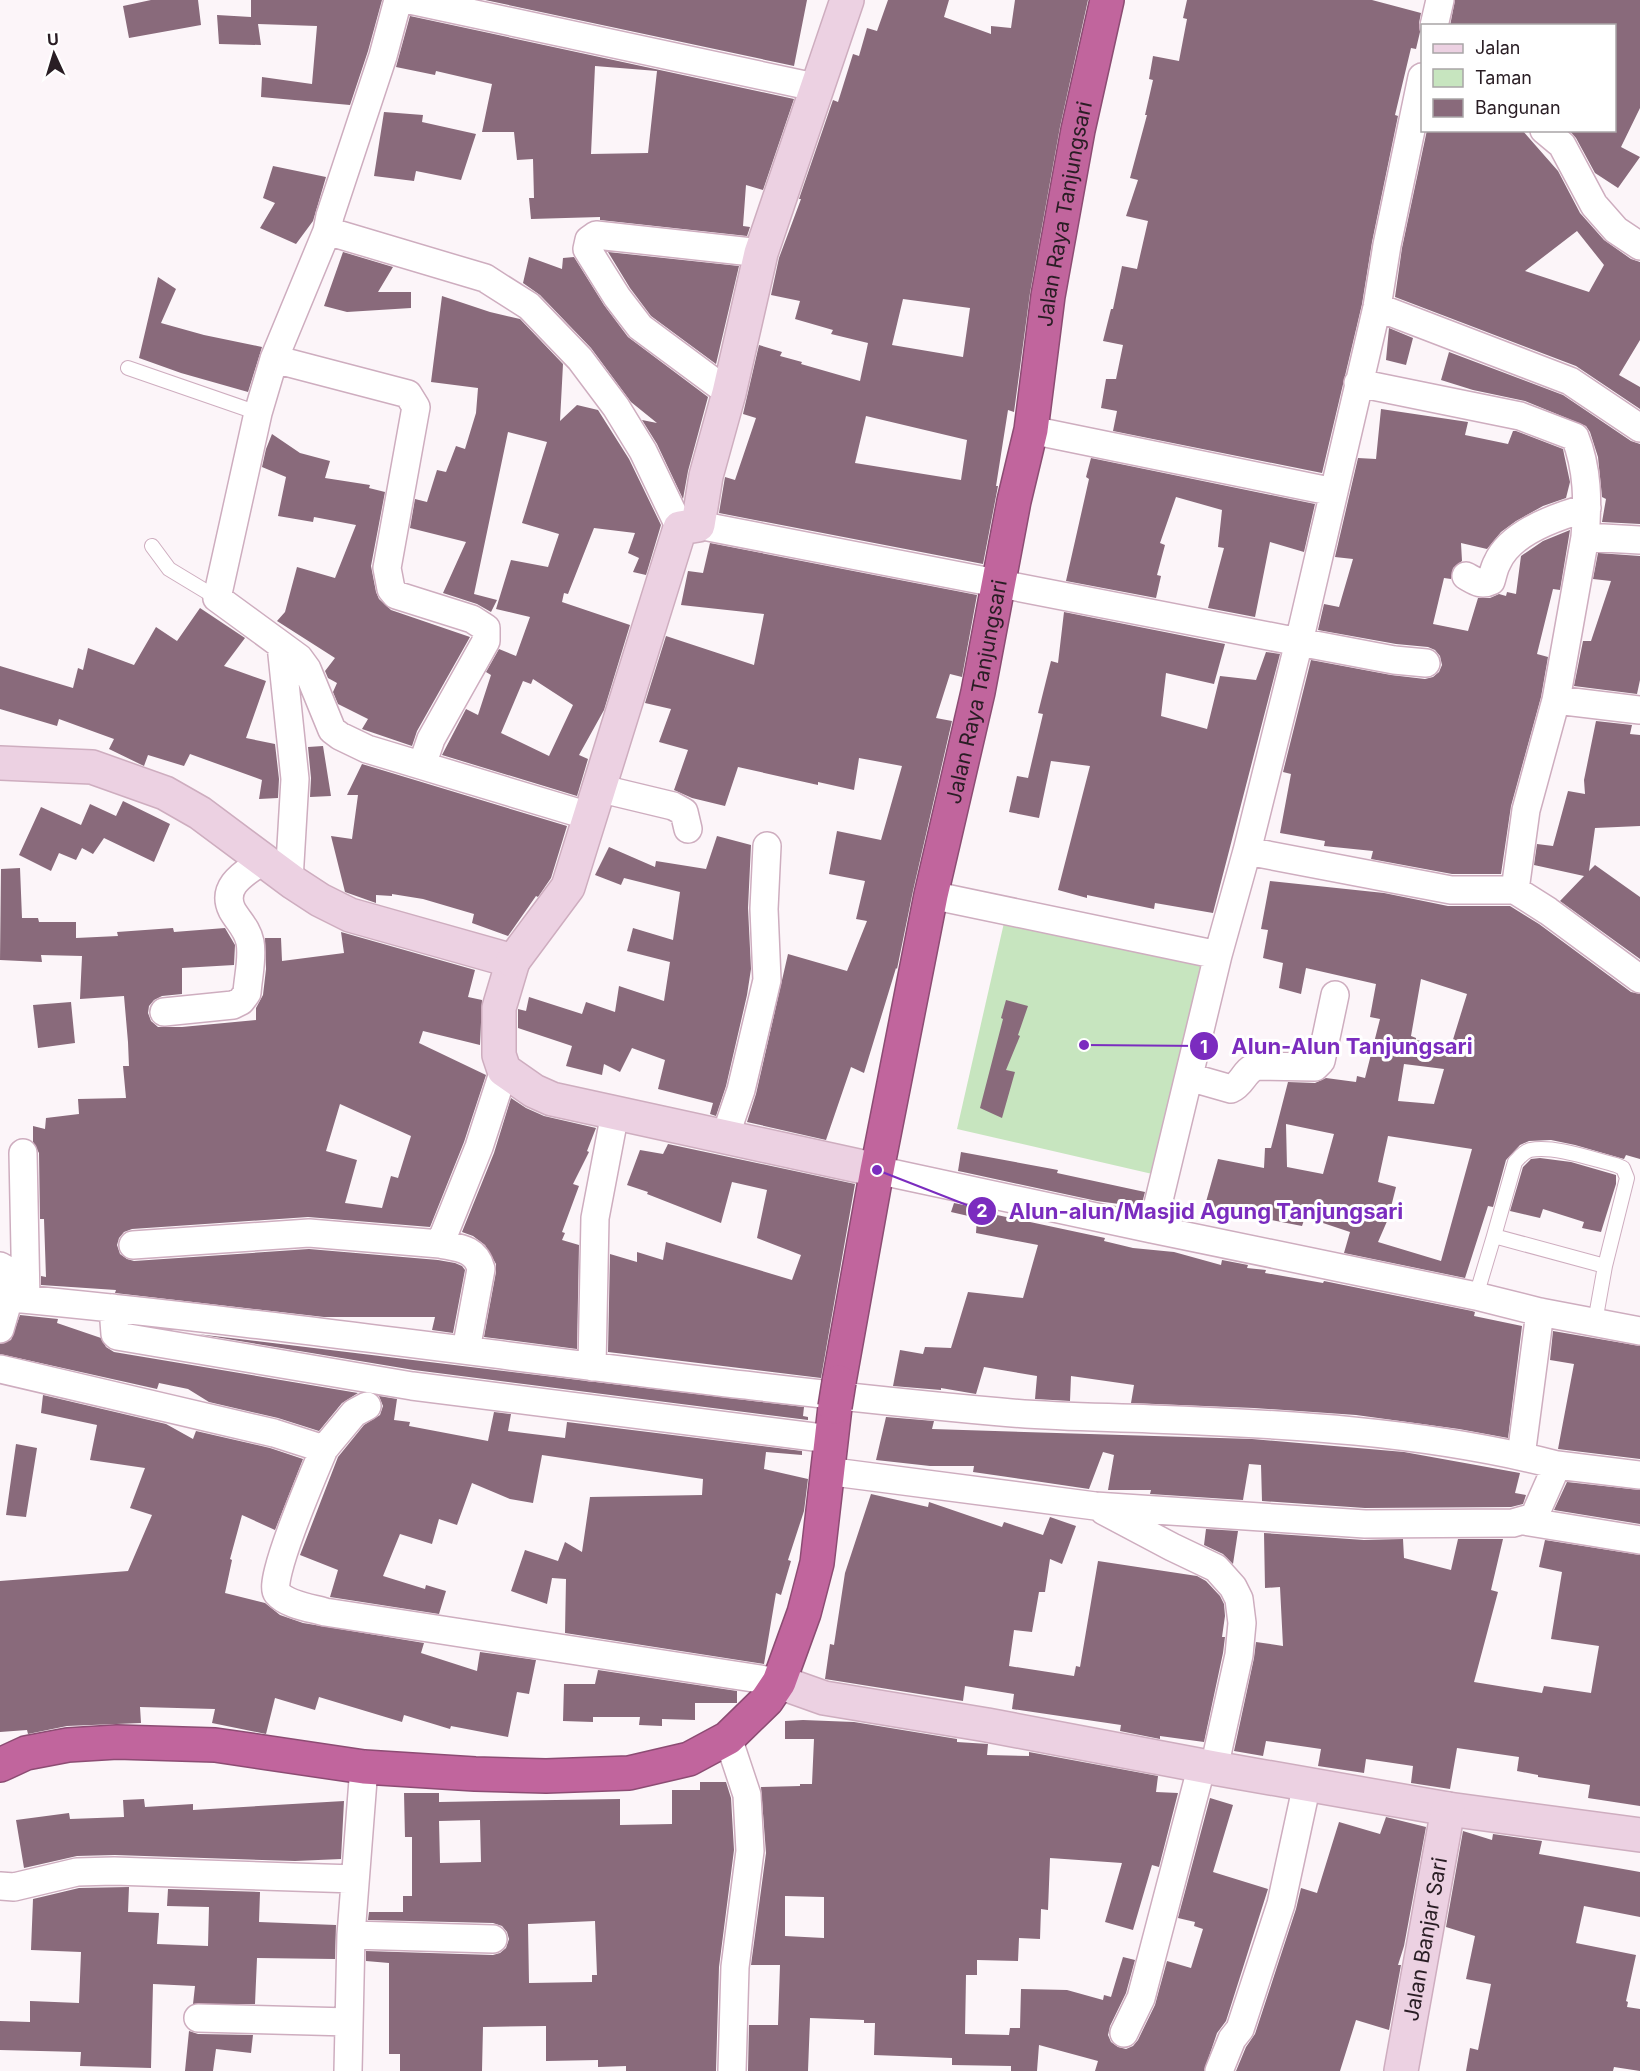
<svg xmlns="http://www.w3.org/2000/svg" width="1640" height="2071" font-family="Inter,sans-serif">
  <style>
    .green { fill: #c7e5bf }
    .building { fill: #896a7b; fill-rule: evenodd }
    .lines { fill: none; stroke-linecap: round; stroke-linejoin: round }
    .lane-casing { stroke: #ceadbf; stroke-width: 16 }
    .street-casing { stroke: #ceadbf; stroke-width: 30 }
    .secondary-casing { stroke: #ceadbf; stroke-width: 36 }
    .highway-casing { stroke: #8c4c73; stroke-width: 36 }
    .lane { stroke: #fff; stroke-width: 14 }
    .street { stroke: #fff; stroke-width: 27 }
    .secondary { stroke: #ecd1e2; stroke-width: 33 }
    .highway { stroke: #c1659d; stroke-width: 33 }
    .highway-bridge-casing { stroke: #8c4c73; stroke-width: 36; stroke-linecap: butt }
    .highway-bridge { stroke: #c1659d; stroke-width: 33 }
    .labels { text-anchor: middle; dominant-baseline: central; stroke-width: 6; stroke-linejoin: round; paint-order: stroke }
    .street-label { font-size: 21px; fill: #291d24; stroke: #fff }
    .leader { fill: none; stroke: #7b2cbf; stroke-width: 2 }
    .callout-dot { fill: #7b2cbf; stroke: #fff; stroke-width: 2 }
    .mark-label { font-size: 18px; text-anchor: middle; font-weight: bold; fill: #fff }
    .callout-label { font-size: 22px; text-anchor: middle; font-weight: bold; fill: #7b2cbf; stroke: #fff; stroke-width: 6; stroke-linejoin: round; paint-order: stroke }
  </style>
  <rect width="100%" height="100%" fill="#fcf5f9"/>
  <path class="green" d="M1006 914 1211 961 1161 1176 957 1129Z"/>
  <path class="building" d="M151 0H198L201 25 129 38 123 6Z
    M251 0H382L368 51 350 105 261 97 262 77 312 84 317 26 258 24 261 45 219 44 217 15 251 17Z
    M485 0H807L794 66Z
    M888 0H949L944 17 991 34V26L1011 28 1015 0H1088L1060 127 1030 293 1014 412 1008 410 996 486H998L983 564 719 513 725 477 735 480 756 418 743 414 759 345 782 352 780 356 802 362 801 364 860 381 868 343 831 334 833 330 795 319 800 301 771 295 779 258 801 199H799L833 100 838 102 853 54 859 56 867 28 877 31ZM903 299 970 308 963 357 892 345ZM866 416 967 440 961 480 855 463Z
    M1187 0H1372L1421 13 1419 23 1420 32 1416 49 1411 48 1395 115 1398 116 1372 242 1362 304 1322 473 1113 431 1117 411 1101 408 1106 379H1116L1123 345 1103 341 1111 309H1113L1122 266 1137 269 1148 221 1126 216 1138 180 1130 178 1147 115H1145L1153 80 1149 79 1153 56 1179 61 1187 19 1183 18Z
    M1455 0H1640V108L1621 147 1640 157 1618 188 1595 173 1576 138 1569 130H1614V26H1450Z
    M410 16 794 99 763 190 746 185 743 226 750 227 747 236 600 220V217L531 219 529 198H534L533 159 517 160 514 132H482L492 84 436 71 435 75 396 67ZM595 66 657 71 648 153 591 154Z
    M384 112 423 115 422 122 476 134 461 180 416 171 414 181 374 176Z
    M1427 130H1522L1558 171 1580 213 1604 240 1631 259 1640 262V340L1619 375 1640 387V409L1576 366 1395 297 1402 248ZM1577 231 1604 265 1589 292 1525 271Z
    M273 166 326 177 313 221 296 244 260 228 275 203 263 198Z
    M343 252 393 267 378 292H411V308L347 312 324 306Z
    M608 252 739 266 716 364 651 316 630 288Z
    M529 257 562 269 563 258 574 257 604 305 628 337 708 397 688 471 683 499 657 444 642 420 657 423 631 402 591 348 540 295 523 283Z
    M158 277 176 289 161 323 204 335 262 347 248 392 181 373 139 358Z
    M442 296 490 312 520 319 563 364 560 421 577 405 598 410 629 459 661 525 646 575 633 572 639 558 628 553 635 533 594 528 568 594 564 593 562 602 630 625 604 710 579 755 588 759 577 796 442 755 466 709 478 715 491 675 486 672 499 649 516 656 530 617 496 609 511 560 548 567 559 534 522 523 547 442 508 432 474 594 497 600 491 612 477 604 443 593 466 542 410 528 415 499 427 502 437 470 446 472 456 446 465 449 476 413 478 388 431 382ZM533 679 573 705 549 756 501 733 523 681 531 684Z
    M1389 328 1413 338 1406 365 1386 360Z
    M1449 352 1563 395 1631 441 1640 444V524L1602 522 1606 499 1602 497 1598 457 1590 432 1586 426 1525 401 1473 390 1441 380Z
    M1381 409 1468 422 1465 435 1508 444 1513 431H1516L1563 449 1564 454 1570 482 1566 498 1543 506 1516 521 1501 532 1487 549 1461 543 1462 561 1453 568 1451 579 1444 578 1433 624 1468 631 1478 598H1490L1499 594 1506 596 1507 592 1516 594 1521 556 1543 541 1570 530 1560 590 1553 589 1537 654 1548 657 1541 697 1511 806 1501 874H1452L1371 859 1373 851 1324 846 1325 841 1280 833 1291 774 1283 772 1311 660 1391 675 1425 679 1433 677 1439 672 1442 665 1440 656 1435 650 1428 647 1396 644 1318 630 1324 604 1339 607 1353 559 1335 557 1358 458 1376 459Z
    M272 434 300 453 330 461 325 478 370 485 369 488 385 492 371 566 376 592 379 599 391 610 470 637 417 731 412 746 362 729 368 719 338 704 333 692 337 683 328 678 325 671 335 658 277 621 285 612 297 567 335 578 356 525 314 517 313 522 278 516 286 477 262 467 266 449Z
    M1091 458 1315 504 1304 552 1270 542 1255 617 1208 608 1224 548 1218 547 1222 510 1176 497 1160 543 1165 545 1157 575 1161 576 1156 598 1066 581 1089 479 1086 477Z
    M710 543 977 595 962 677 950 674 936 718 952 721 913 891 897 969 896 968 864 1073 851 1067 826 1140 747 1122 756 1094 788 954 847 971 867 921 856 919 865 881 829 874 837 831 881 840 902 766 859 758 854 790 818 782V785L738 767 725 806 692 798 674 790 688 750 659 742 671 709 645 703 666 636 754 665 764 614 681 605 688 571 703 573Z
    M1598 553 1640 556V680L1637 694 1574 686 1583 641H1591L1611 581 1593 579Z
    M200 608 245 638 224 666 266 681 246 738 275 744 279 779 278 798 259 799 262 780 190 754 184 766 148 755 144 766 109 749 114 739 59 719 57 726 0 709V666L73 688 78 668 83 670 88 648 134 665 156 627 177 641Z
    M1064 612 1225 644 1214 684 1166 673 1161 716 1207 729 1220 676 1256 680 1266 652 1280 654 1213 913 1155 903 1154 909 1087 895V898L1058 890 1090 766 1051 761 1039 818 1009 812 1017 776 1028 778 1043 714 1038 713 1051 661 1058 663Z
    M1596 721 1632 725 1630 734 1640 735V826L1595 828 1589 871 1595 865 1640 897V959L1560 901 1584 876 1534 865 1537 844 1553 846 1568 791 1585 794 1584 780Z
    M323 746 331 796 310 797 311 778 308 747Z
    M362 764 567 826 551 878 538 897 536 896 508 936 472 923 474 914 423 899 392 894V896L376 895V903L345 892 331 836 352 839 358 795H347Z
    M123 801 170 824 154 862 104 838 93 854 82 848 76 860 59 853 51 871 19 855 41 807 81 825 90 804 116 816Z
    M717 836 751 845 748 908 751 969 747 995 726 1086 716 1116 710 1114 713 1103 658 1089 665 1060 632 1048 620 1072 604 1064 602 1075 566 1066 572 1046 518 1028V1009L526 1011 529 997 582 1014 586 1002 615 1012 619 986 664 1001 670 962 627 951 633 928 673 940 680 892 624 878 621 885 595 875 609 847 655 867 656 861 706 869Z
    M20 868 22 918H38L39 922H76V938L118 936 117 932 173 928 174 932 225 928 235 945 234 965 182 968V994L162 996 154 1000 149 1006 148 1013 151 1021 158 1027H182L256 1020V1008L263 995 266 969 265 938H281L282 961 344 953 341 932 475 970 468 997 482 1000 480 1045 423 1031 419 1043 486 1075 464 1142 430 1227 308 1217 132 1229 124 1232 119 1238 117 1245 120 1254 127 1259 134 1261 309 1249 438 1260 455 1263 462 1266 465 1270 453 1333 432 1330 435 1317H324L115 1293 116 1290 41 1285V1276L46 1277 44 1219H40L39 1153 33 1142V1126L45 1129 46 1118 79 1114 78 1099 126 1098 123 1066H129L128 1042 124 996 80 999 82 956 41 955 42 962 0 960 1 869ZM340 1104 411 1136 398 1178 391 1176 382 1208 345 1203 357 1160 326 1151Z
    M1270 881 1384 893 1448 906H1510L1539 924 1631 992 1640 994V1159L1626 1155 1624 1159 1575 1145 1551 1140 1529 1141 1520 1145 1506 1160 1493 1207 1488 1206 1465 1278 1344 1253 1350 1232 1305 1217 1302 1226 1246 1215 1245 1219 1204 1209 1218 1159 1264 1168 1265 1148H1271L1288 1082 1315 1083 1326 1078 1356 1082 1357 1076 1365 1078 1380 1019 1370 1017 1376 984 1306 968 1301 994 1279 988 1283 963 1263 958 1268 930 1261 929ZM1421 979 1467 994 1451 1046 1416 1040V1038L1411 1036ZM1404 1064 1444 1069 1434 1104 1398 1101ZM1286 1124 1334 1134 1323 1174 1287 1167ZM1388 1136 1472 1149 1441 1261 1378 1242 1388 1219 1396 1187 1378 1182Z
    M1006 1000 1028 1006 1018 1035 1020 1036 1006 1070 1015 1072 1002 1118 980 1108 1003 1019 1001 1018Z
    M71 1002 75 1043 38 1048 33 1005Z
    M511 1098 526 1108 544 1116 596 1128 587 1151 589 1152 573 1184 579 1186 562 1232 565 1233 562 1240 579 1245 577 1349 484 1337 496 1272V1264L485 1245 473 1236 462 1232 494 1153Z
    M668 1144 855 1184 821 1378 608 1352 610 1254 637 1262V1252L663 1260 666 1242 792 1280 801 1255 757 1238 767 1190 732 1182 721 1223 647 1194 648 1192 627 1185 640 1150 663 1154Z
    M961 1152 1058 1170 1057 1173 1145 1192 1141 1207 1097 1201 963 1172 958 1171Z
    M1540 1158 1571 1162 1616 1175V1184L1601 1232 1582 1228 1584 1222 1543 1209 1540 1218 1510 1211 1523 1167 1531 1159Z
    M954 1203 998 1212 997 1215 1105 1238 1104 1241 1133 1248 1174 1252 1221 1265 1222 1260 1248 1265 1247 1268 1266 1270 1265 1273 1323 1283 1324 1281 1472 1311 1475 1312 1474 1316 1522 1326 1508 1438 1459 1429 1356 1415 1254 1408 1131 1403 1134 1385 1071 1376 1070 1401 1035 1399 1037 1376 984 1367 976 1394 941 1388V1390L893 1386 900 1350 923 1354 925 1347 951 1348 968 1292 1023 1298 1038 1245 976 1233 977 1218 951 1212Z
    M20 1315 58 1319 57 1323 101 1338 106 1347 114 1352 358 1393 342 1403 319 1431 278 1418 209 1402 188 1389 159 1383 157 1389 0 1354V1344L11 1340Z
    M1553 1331 1640 1346V1459L1558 1449 1574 1364 1550 1360Z
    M197 1334 804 1407 803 1416 808 1417V1420L414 1370Z
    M43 1395 166 1424 193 1439 196 1431 270 1448 303 1459 275 1530 242 1515 230 1559 232 1560 225 1593 265 1603 280 1615 303 1623 424 1643 421 1653 477 1671 480 1652 536 1660 529 1694 517 1692 508 1737 451 1726 450 1729 404 1715 402 1722 319 1697 315 1710 275 1698 266 1734 212 1723 215 1709 140 1707 141 1723 67 1726 28 1734 27 1730 0 1732V1581L128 1571 152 1515 130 1508 145 1468 90 1460 97 1425 41 1413Z
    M379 1396 397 1399 394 1420 410 1422 409 1426 488 1441 494 1412 511 1414 508 1431 565 1438 567 1422 802 1451V1455L766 1452 764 1469 808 1479 804 1511 788 1560 791 1561 781 1595 776 1593 764 1664 565 1633 566 1579 552 1578 547 1604 511 1591 525 1550 558 1561 565 1542 582 1552 590 1497 702 1495 703 1479 542 1455 533 1503 510 1499 472 1483 457 1525 439 1519 432 1544 400 1534 383 1576 425 1589 426 1585 446 1591 439 1614 330 1597 338 1570 300 1555 338 1457 364 1425 380 1415 383 1406Z
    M886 1417 934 1421 932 1429 1252 1439 1404 1452 1520 1473 1515 1493 1526 1495 1523 1504 1511 1507 1365 1508 1262 1501 1261 1465 1249 1464 1243 1500 1150 1494 1151 1490H1108L1114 1455 1103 1452 1089 1489 973 1472 974 1466H930L876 1460Z
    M16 1444 37 1448 26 1517 6 1515Z
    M1567 1482 1640 1490V1524L1554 1510Z
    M871 1494 928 1507 929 1502 1002 1527 1004 1522 1043 1535 1050 1517 1076 1526 1062 1564 1050 1559 1045 1592H1039L1032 1632 1014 1630 1009 1666 1074 1676 1076 1666 1080 1667 1098 1561 1197 1576 1206 1581 1220 1596 1224 1604 1225 1616 1222 1637H1225L1223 1653 1204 1742 1160 1736V1739L1120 1731 1121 1725 1012 1709 1014 1694 965 1686 963 1701 825 1679 830 1644 834 1645 845 1573Z
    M1206 1529 1238 1531 1233 1564 1223 1554 1204 1545Z
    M1264 1533 1364 1540 1403 1539 1404 1558 1451 1570 1458 1539H1503L1491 1590 1498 1592 1474 1682 1542 1693 1544 1686 1591 1693 1599 1646 1551 1639 1562 1572 1539 1567 1545 1540 1640 1555V1806L1588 1798 1590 1785 1538 1777V1775L1517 1771 1519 1757 1457 1748 1450 1789 1411 1783 1413 1766 1366 1759 1364 1773 1318 1766 1321 1749 1266 1741 1263 1756 1234 1751 1254 1658 1256 1642 1283 1646 1280 1587 1265 1588Z
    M598 1670 737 1691V1703H695V1720L662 1719V1726L639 1725 640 1717H593V1722L563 1721 564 1684H595Z
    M803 1720 854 1722 957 1739V1742L988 1744 987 1755 1029 1756V1752L1158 1776 1156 1792 1178 1793 1159 1867 1152 1865 1133 1930 1105 1922 1122 1863 1050 1858 1048 1910 1041 1909 1040 1939 1019 1938 1018 1961 977 1960V1975H966L965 2034 1009 2035 1010 2028H1020L1021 1989 1067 1990 1103 2000 1104 1995 1111 1997 1123 1957 1135 1960 1126 1993 1110 2026 1108 2035 1111 2042 1118 2047 1126 2049 1133 2046 1138 2040 1155 2005 1167 1961 1191 1968 1203 1929 1194 1926 1195 1922 1178 1918 1210 1798 1233 1805 1213 1872 1268 1889 1226 2021 1217 2033 1204 2071H1095L1098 2061 1039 2045 1037 2071H1011V2066L952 2065V2058L874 2055 875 2023H864V2020L810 2018 808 2071H748L749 2025H778L780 1965H751L766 1853 761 1787 800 1786V1784H812L814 1739H785V1721ZM785 1896 824 1897V1938L785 1936Z
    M700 1782H726L731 1798 734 1850 719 1967 716 2071H626V2066L598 2067V2060L546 2061V2026L483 2027 482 2071H400V2054H389V1963L366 1961V1951L493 1955 500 1953 506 1948 509 1939 507 1932 502 1926 493 1923 368 1920 369 1912H403V1896H412V1837H405L404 1793H439V1802L620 1799V1825L672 1824V1790H700ZM480 1820 481 1862 440 1863 439 1821ZM595 1921 597 1975H592V1982L529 1983 528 1924Z
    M144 1799 145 1807 193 1804V1810L344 1801 341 1859 295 1861 115 1855 77 1856 24 1868 16 1820 69 1813 70 1819 124 1817 123 1800Z
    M1386 1817 1426 1827 1404 1946 1398 1965H1401L1389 2030 1356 2020 1340 2071H1236L1246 2047 1255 2034 1296 1909 1301 1888 1317 1893 1339 1822 1380 1834Z
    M1463 1831 1492 1840 1493 1834 1542 1841 1539 1854 1640 1872V1917L1584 1906 1576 1943 1636 1955 1626 2001 1628 2002 1627 2007 1640 2009V2071L1614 2067 1613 2071H1466L1470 2048 1478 2050 1491 1984 1466 1979 1475 1936 1446 1927Z
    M129 1887 128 1912 159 1913 157 1944 208 1946 209 1907 167 1906 168 1889 260 1892 259 1922 336 1925 335 1959 257 1958 255 2004H193L195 1986 153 1984 151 2068 80 2066 81 2052 0 2050V2021L30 2022V2001L79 2003 81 1952 31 1950 33 1899 79 1888Z
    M189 2031 198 2034 253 2035 251 2053 216 2049 213 2071H185Z"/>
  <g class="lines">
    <g class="lane-casing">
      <path id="lane" d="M128 368 258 413
        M152 546 169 569 217 598
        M1494 1236 1515 1162C1520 1157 1523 1152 1530 1150 1554 1145 1592 1159 1616 1165L1623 1168 1627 1178 1605 1266
        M1476 1296 1494 1236 1605 1266 1595 1322"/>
    </g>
    <g class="street-casing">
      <path id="street" d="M398 0 383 56 330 216 327 231 274 359 258 413 217 598 299 658 307 669 332 730 340 736 367 749 589 816
        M410 0 819 88
        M1434 26 1440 0
        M1544 130 1562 145 1594 205 1616 230 1640 246
        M327 231 485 278 529 306 580 359 616 407 643 451 680 528
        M1377 307 1570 381 1640 428
        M274 359 408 394 416 407 387 568 391 589 396 595 472 619 486 628V641L431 739 422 765
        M1358 383 1520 416 1575 437C1588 469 1588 503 1585 537L1640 540
        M729 393 640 327 617 297 587 249 589 240 596 235 761 253
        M1031 430 1334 492
        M698 525 1299 642 1394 660 1426 663
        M1466 576C1475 581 1481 586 1491 581 1493 575 1494 568 1497 563 1510 532 1558 516 1587 508
        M281 645 295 779 289 880
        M1556 700 1640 710
        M598 788 673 806 684 812 688 829
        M1247 851 1451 890H1515L1526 810 1556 700 1585 537
        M1515 890 1548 911 1640 979
        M931 895 1218 955
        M164 1012 233 1005 241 1001 247 993C248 977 253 958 250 942 247 928 238 921 232 910 220 885 247 872 263 860
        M1189 1077 1231 1089C1243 1084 1244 1070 1257 1066L1315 1067 1321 1061 1335 995
        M725 1137 741 1090 767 980 764 909 767 846
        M23 1153 26 1299
        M877 1170 1152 1229 1218 955 1247 851 1299 642 1377 307 1387 245 1422 77
        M1152 1229 1476 1296 1540 1312 1640 1331
        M133 1245 309 1233 440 1244
        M0 1266 7 1270 9 1298 0 1329
        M0 1297C335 1328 667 1382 1001 1412 1051 1417 1101 1417 1151 1419 1287 1424 1424 1431 1557 1465
        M113 1308 115 1334 117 1336 412 1386 830 1439
        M466 1350 481 1269C476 1248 458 1248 440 1244L479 1147 504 1070
        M592 1367 595 1218 615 1113
        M0 1369 274 1433 324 1449C316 1468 267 1581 277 1593 287 1605 311 1608 325 1612L779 1682
        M324 1449 354 1413 367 1406
        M1521 1456 1540 1312
        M826 1471 1095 1506 1365 1524 1513 1523 1534 1517 1557 1465 1640 1475
        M1104 1511 1172 1547 1216 1568 1233 1587 1239 1599 1242 1623 1239 1655 1214 1768
        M1524 1521 1640 1540
        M728 1738 747 1795 750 1851 735 1967 732 2071
        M0 1886 14 1887 77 1872 114 1871 355 1879
        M351 1935 493 1939
        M198 2018 349 2022
        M1124 2033 1141 1998 1202 1765
        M348 2071 351 1935 364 1767
        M1219 2071 1232 2039 1240 2029 1281 1904 1307 1784"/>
    </g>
    <g class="secondary-casing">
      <g id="secondary">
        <path d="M0 763 92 767 165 793 200 813 294 883 320 900 350 915 513 961 499 1008V1055L504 1070 534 1091 552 1099 877 1170"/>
        <path d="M513 961 568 887 680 528 698 525 706 476 729 393 761 253 847 0"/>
        <path d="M779 1682 824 1698 987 1725 1214 1768 1448 1809 1640 1835"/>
        <path id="s1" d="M1401 2071 1448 1809"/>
      </g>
    </g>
    <g class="highway-casing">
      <g id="highway">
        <path id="s2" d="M839 1382 877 1170 931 895 978 692 1014 501 1031 430 1048 296 1078 130 1107 0"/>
        <path d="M0 1765 26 1753 68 1745 117 1742 215 1745 364 1767 475 1774 546 1776 629 1773 689 1759 728 1738 767 1700 779 1682 804 1613 817 1563 835 1407"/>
      </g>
    </g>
    <use href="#lane" class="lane"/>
    <use href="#street" class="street"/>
    <use href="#secondary" class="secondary"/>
    <use href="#highway" class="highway"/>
    <g class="highway-bridge-casing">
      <path id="highway-bridge" d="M835 1407 839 1382"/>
    </g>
    <use href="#highway-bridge" class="highway-bridge"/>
  </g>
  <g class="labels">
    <g class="street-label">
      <text stroke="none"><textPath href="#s2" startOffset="1190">Jalan Raya Tanjungsari</textPath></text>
      <text stroke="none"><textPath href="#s2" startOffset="704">Jalan Raya Tanjungsari</textPath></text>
      <text stroke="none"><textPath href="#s1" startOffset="134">Jalan Banjar Sari</textPath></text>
    </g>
  </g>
  <path class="leader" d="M1084 1045L1204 1046M877 1170L982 1211"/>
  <g class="callout-dot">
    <circle cx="1084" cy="1045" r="6"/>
    <circle cx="877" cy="1170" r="6"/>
    <circle cx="1204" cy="1046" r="15"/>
    <circle cx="982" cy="1211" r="15"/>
  </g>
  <g class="mark-label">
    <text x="1204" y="1053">1</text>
    <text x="982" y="1217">2</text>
  </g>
  <g class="callout-label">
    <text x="1352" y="1054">Alun-Alun Tanjungsari</text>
    <text x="1206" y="1219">Alun-alun/Masjid Agung Tanjungsari</text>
  </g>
  <rect x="1421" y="24" width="195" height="108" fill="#ffffff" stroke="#a9a5a7" stroke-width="1.5"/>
  <rect x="1433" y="44" width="30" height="9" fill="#ecd1e2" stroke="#a9a5a7" stroke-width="1.5"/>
  <text x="1475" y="54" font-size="18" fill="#291d24">Jalan</text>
  <rect x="1433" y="69" width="30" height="18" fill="#c7e5bf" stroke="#a9a5a7" stroke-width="1.5"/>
  <text x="1475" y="84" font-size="18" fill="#291d24">Taman</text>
  <rect x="1433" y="99" width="30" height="18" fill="#896a7b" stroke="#a9a5a7" stroke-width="1.5"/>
  <text x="1475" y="114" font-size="18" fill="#291d24">Bangunan</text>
  <g transform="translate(54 54) rotate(356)" stroke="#ffffff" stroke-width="4.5" paint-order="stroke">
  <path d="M0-4.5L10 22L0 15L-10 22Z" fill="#291d24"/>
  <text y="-9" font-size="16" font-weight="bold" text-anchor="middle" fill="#291d24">U</text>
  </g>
</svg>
